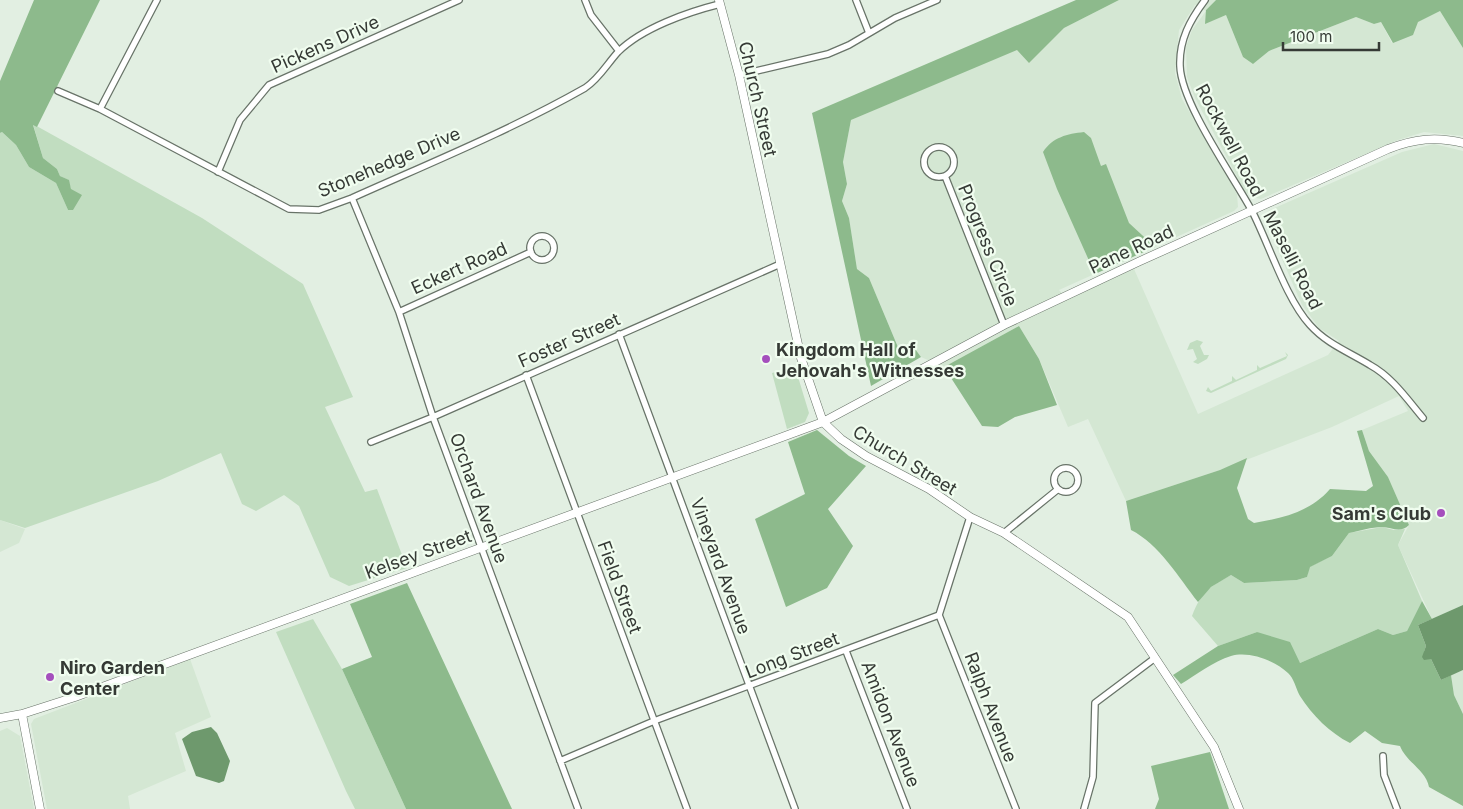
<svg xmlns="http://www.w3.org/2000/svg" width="1463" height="809" font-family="Inter,sans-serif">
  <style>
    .built { fill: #d4e7d3 }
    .green { fill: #c1ddc0 }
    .forest { fill: #8dba8c }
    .water { fill: #6e996d }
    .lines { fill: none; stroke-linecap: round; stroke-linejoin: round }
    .street-casing { stroke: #687368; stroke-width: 8 }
    .secondary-casing { stroke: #687368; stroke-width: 9 }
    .street { stroke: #fff; stroke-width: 5.5 }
    .secondary { stroke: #fff; stroke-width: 8 }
    .poi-dot { fill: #a54fbd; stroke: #f0fdef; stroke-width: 2 }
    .labels { text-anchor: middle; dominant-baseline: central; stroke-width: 4.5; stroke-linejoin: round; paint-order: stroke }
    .street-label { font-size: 18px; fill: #353a35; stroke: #f0fdef }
    .poi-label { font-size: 18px; font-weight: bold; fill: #353a35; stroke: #f0fdef; text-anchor: start }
  </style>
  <rect width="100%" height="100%" fill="#e2efe2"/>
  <path class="built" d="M1119 0H1216L1206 10V23L1226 15 1243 57 1253 64 1269 51 1356 17 1374 24 1381 22 1392 43 1417 22 1440 11 1463 48V136L1424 132 1398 140 1261 199 1252 197 1245 192 1195 98 1187 77 1186 47 1192 30 1206 11 1195 5 1179 30 1175 73 1182 99 1237 194 1238 207 1234 211 1059 290 1066 298 1134 269 1198 414 1328 355 1339 341 1319 328 1302 305 1264 218 1268 211 1402 152 1434 144 1463 151V605L1432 619 1398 545 1409 525 1388 477 1369 451 1362 430 1408 411 1399 396 1332 427 1220 470 1126 501 1088 419 1068 427 1039 359 1019 326 944 367 921 357 914 349 900 352 869 278 857 269 849 218 842 201 847 184 843 162 851 120 1017 49 1029 62 1064 28Z
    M0 520 25 529 19 543 0 552Z
    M190 659 211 717 175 733 186 771 128 796 130 809H47L31 724 34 719Z
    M1463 670V714L1454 695 1451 675Z
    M7 728 20 736 34 809H0V731Z"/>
  <path class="green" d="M33 124 202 218 303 284 353 397 325 407 365 492 377 489 407 568 349 586 330 577 299 506 284 495 256 511 242 504 221 453 158 481 25 528 0 520V133L2 132 16 145 29 167 56 183 68 210 71 189 68 180 60 176 57 169 43 158Z
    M1197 340 1203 342 1200 346 1204 355H1209L1207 359 1198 364 1193 362 1197 359 1193 349 1187 350 1190 343Z
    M1285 352 1288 355 1286 359 1211 393 1206 391 1208 387 1211 391 1232 381V376L1236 380 1257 370V365L1260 368 1287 356Z
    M795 367 809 413 805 422 787 429 772 373Z
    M1382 527 1394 530 1405 529 1398 545 1422 601 1407 631 1393 635 1378 629 1300 663 1257 632 1218 646 1192 616C1202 591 1208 588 1231 575L1244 583 1297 580 1307 577 1309 567 1332 556 1349 533Z
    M313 619 342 669 406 809H355L346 791 276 632Z"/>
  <path class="forest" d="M34 0H100L37 127 33 125 43 158 57 169 60 176 69 180 71 189 82 195 73 210H68L56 183 29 167 16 145 2 132 0 133V81Z
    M1076 0H1119L1064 28 1029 63 1017 50 851 120 843 162 847 184 842 201 849 218 857 269 869 278 900 352 915 349 921 357 871 386 812 113Z
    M1216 0H1463V48L1440 11 1418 22 1413 35 1393 43 1381 22 1374 24 1356 17 1269 51 1253 64 1243 57 1226 15 1205 24 1206 10Z
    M1084 132 1091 138 1101 166 1106 164 1129 223 1155 247 1095 274 1057 189 1043 152C1053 137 1067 134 1084 132Z
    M1019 326 1039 359 1057 405 1015 417 998 427 982 426 944 367Z
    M817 430 849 456 866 466 828 509 853 546 827 588 786 607 755 519 805 494 788 442Z
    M1362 430 1369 451 1388 477 1409 525C1400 534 1392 527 1382 527 1372 527 1359 531 1349 533L1332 556 1310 567 1307 577 1297 580 1244 583 1231 575 1211 587 1198 602C1179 578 1159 544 1131 530L1126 501 1220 470 1247 458 1237 488 1248 519 1254 523C1283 518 1310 512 1330 489L1366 491 1373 486 1357 431Z
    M407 583 512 809H406L342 669 372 657 350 604Z
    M1422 601 1432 619 1418 625 1426 646 1424 652 1431 659 1441 680 1451 675 1454 695 1463 714V806L1429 787C1426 770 1406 762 1400 746L1382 743 1365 731 1350 743C1330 733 1312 715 1300 696 1296 689 1294 678 1288 673 1274 660 1249 651 1231 656 1214 661 1196 675 1181 684L1173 675 1218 646 1257 632 1290 642 1300 663 1378 629 1393 635 1407 631Z
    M1210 752 1229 809H1155L1159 799 1151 766Z"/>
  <path class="water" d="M1463 605V670L1441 680 1431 659 1424 660 1422 657 1426 646 1418 625Z
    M211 727 217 733 230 761 224 781 219 783 196 776 182 739 192 732Z"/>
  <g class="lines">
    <g class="street-casing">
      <path id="street" d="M585 0 591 15 619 51
        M856 0 869 33
        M1205 0C1190 20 1179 40 1180 66 1181 103 1233 176 1252 211 1269 244 1286 299 1310 325 1327 344 1349 352 1370 365 1392 377 1407 399 1423 418
        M739 75 828 54 849 45 895 18 937 0
        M58 91 100 109 289 209 319 210 352 198C430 163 511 130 585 88 599 79 607 64 618 52 642 28 688 12 720 4
        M100 109 157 0
        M924 162a15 15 0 1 1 30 0a15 15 0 1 1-30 0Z
        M218 172 240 120 269 85 459 0
        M945 176 1004 325
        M352 198 399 312 433 417 578 809
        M530 248a12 12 0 1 1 24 0a12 12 0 1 1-24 0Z
        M399 312 531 252
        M619 334 795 809
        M526 375 687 809
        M371 442 433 417 778 265
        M1054 480a12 12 0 1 1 24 0a12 12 0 1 1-24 0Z
        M1004 533 1057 490
        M939 615 1016 809
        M846 651 907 809
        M1383 756 1384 775 1397 809
        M560 761 654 721 939 615 970 517
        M1084 809 1093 777 1095 703 1155 658"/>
    </g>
    <g class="secondary-casing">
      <path id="secondary" d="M719 0 739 75 801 358 823 422 841 439 866 456 929 489 970 517 1004 533 1128 617 1214 747 1239 809
        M22 714 40 809
        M0 718 22 714 75 697 823 422 1004 325 1138 262 1388 149C1414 139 1436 136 1463 143"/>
    </g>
    <use href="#street" class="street"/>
    <use href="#secondary" class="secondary"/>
  </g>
  <g class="poi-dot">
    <circle cx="766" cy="359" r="5"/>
    <circle cx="1441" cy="513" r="5"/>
    <circle cx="50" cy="677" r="5"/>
  </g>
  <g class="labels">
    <g class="street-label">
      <text transform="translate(325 44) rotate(-24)">Pickens Drive</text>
      <text transform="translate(758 99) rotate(77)">Church Street</text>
      <text transform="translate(1230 140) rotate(62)">Rockwell Road</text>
      <text transform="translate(389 162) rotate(-23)">Stonehedge Drive</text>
      <text transform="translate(988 245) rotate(68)">Progress Circle</text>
      <text transform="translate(1131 249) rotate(-25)">Pane Road</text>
      <text transform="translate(1293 260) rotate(63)">Maselli Road</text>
      <text transform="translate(459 268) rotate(-24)">Eckert Road</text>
      <text transform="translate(569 340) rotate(-24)">Foster Street</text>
      <text transform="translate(905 460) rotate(31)">Church Street</text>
      <text transform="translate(479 498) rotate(70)">Orchard Avenue</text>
      <text transform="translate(418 554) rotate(-20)">Kelsey Street</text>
      <text transform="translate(721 566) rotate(70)">Vineyard Avenue</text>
      <text transform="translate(620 587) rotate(70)">Field Street</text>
      <text transform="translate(792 655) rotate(-21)">Long Street</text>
      <text transform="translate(991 707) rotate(69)">Ralph Avenue</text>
      <text transform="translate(891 724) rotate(69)">Amidon Avenue</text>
    </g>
    <g class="poi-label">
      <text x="776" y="349">Kingdom Hall of<tspan x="776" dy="21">Jehovah's Witnesses</tspan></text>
      <text x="1431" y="513" text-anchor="end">Sam's Club</text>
      <text x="60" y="667">Niro Garden<tspan x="60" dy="21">Center</tspan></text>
    </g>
  </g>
  <path d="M1283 42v8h96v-8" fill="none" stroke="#353a35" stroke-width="2.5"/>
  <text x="1290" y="42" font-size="15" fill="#353a35" stroke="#f0fdef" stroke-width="4" paint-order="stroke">100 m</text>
</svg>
